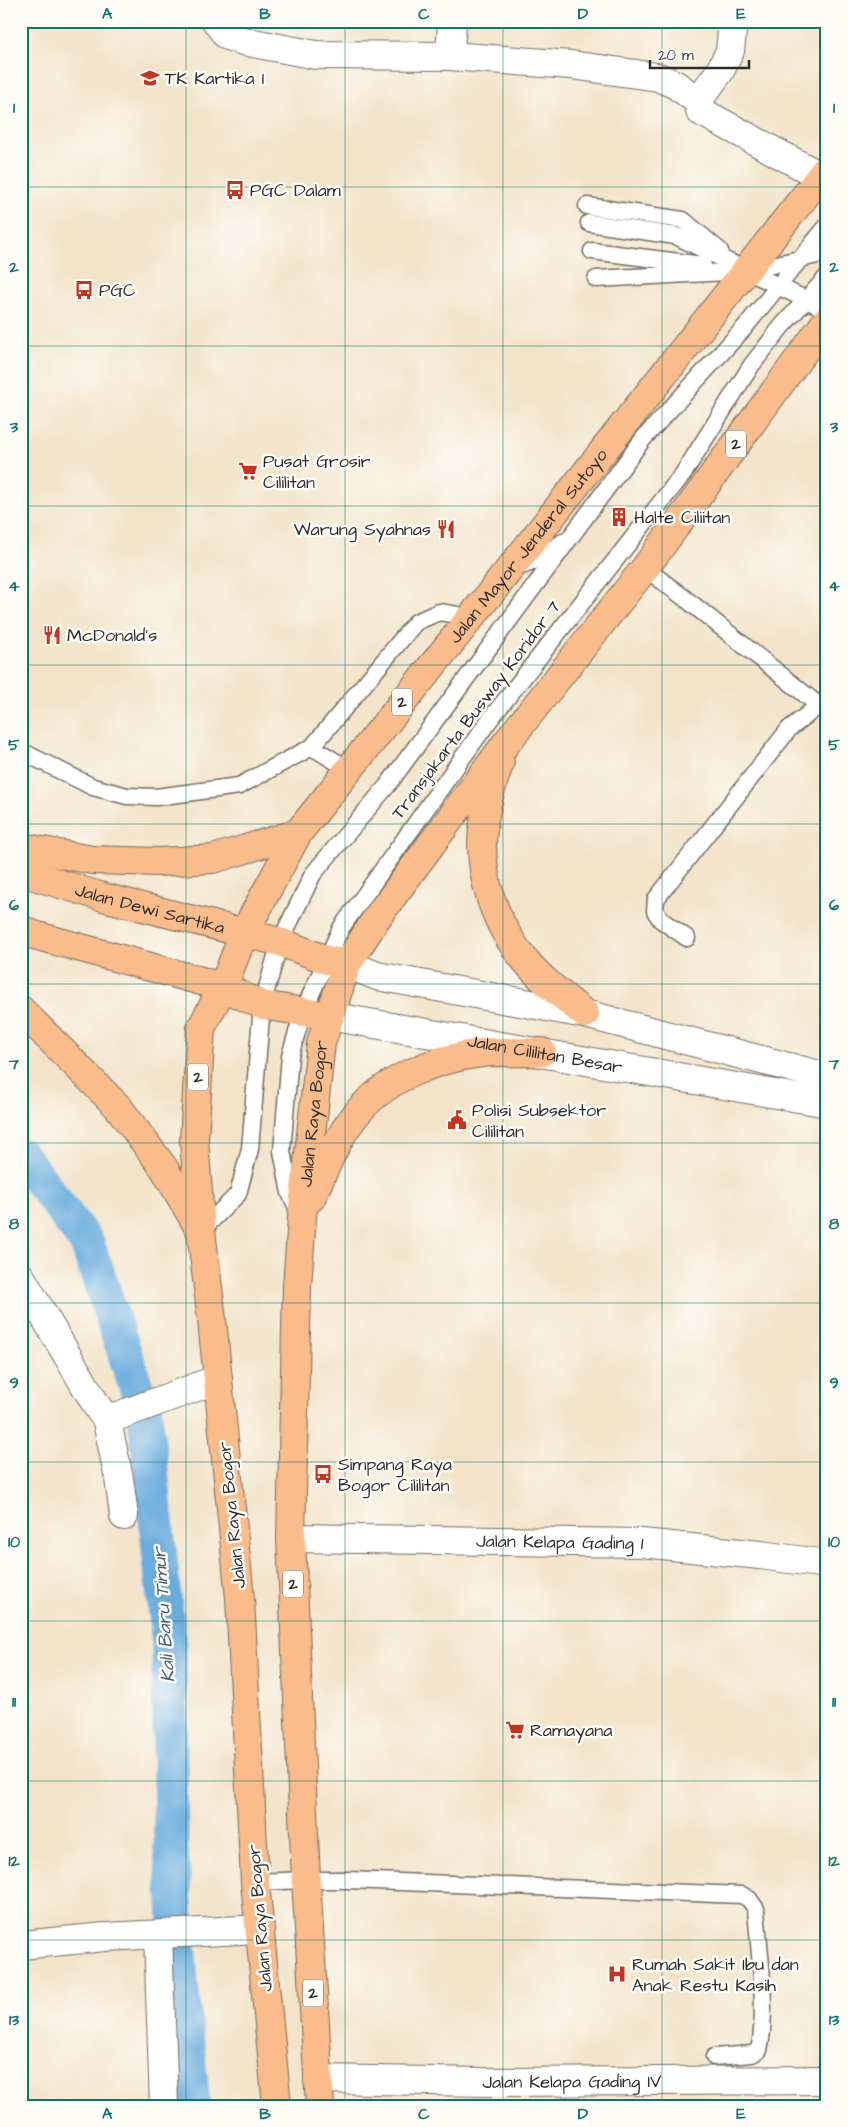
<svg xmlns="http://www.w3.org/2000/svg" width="848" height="2127" font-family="'Architects Daughter',sans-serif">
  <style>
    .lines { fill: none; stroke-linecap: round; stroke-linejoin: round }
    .canal { stroke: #67acdd; stroke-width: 35 }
    .service-casing { stroke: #716c62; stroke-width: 19 }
    .minor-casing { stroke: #716c62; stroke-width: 30 }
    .tertiary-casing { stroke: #716c62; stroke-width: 30 }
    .primary-casing { stroke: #716c62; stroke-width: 30 }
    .trunk-casing { stroke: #716c62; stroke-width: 30 }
    .service { stroke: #fff; stroke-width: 16 }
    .minor { stroke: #fff; stroke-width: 28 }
    .tertiary { stroke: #fff; stroke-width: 28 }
    .primary { stroke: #f9bc8a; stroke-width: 28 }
    .trunk { stroke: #f9bc8a; stroke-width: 28 }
    .grid { fill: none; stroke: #0f766e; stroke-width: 1; stroke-opacity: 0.55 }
    .labels { text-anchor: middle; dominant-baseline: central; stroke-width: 5; stroke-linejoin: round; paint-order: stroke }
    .shield { fill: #fdfcf7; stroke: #6a6a68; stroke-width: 1 }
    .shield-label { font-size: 16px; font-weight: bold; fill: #2b2b2b }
    .poi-label { font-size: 18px; fill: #2b2b2b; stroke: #fdfcf7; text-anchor: start }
    .street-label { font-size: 18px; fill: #2b2b2b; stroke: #fdfcf7 }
    .water-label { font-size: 19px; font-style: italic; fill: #435f72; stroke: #fdfcf7 }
    .neatline { fill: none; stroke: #0f766e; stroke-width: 2 }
    .grid-label { font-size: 16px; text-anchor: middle; font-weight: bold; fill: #0f766e }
  </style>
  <rect width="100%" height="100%" fill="#fdfcf7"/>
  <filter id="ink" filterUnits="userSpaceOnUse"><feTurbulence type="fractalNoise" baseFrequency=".02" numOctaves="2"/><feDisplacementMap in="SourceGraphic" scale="10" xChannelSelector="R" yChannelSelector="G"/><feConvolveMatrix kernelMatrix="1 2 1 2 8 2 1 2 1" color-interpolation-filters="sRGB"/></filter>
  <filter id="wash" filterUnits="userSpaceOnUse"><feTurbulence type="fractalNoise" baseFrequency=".0096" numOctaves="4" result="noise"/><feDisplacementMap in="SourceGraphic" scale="20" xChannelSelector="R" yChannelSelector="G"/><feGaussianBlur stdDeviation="1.12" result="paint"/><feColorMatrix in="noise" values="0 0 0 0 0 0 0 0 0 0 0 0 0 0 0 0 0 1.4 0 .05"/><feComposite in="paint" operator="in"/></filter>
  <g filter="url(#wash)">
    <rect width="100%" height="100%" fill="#f3e4c9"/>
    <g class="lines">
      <path class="canal" d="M21 1155 87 1243 145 1413 169 1645 171 1851 181 1983 193 2106"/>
    </g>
  </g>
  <g filter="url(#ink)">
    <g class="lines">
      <g class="service-casing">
        <path id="service" d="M587 206 683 220 720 251
          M589 223 676 236 827 310
          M592 251 703 265
          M596 279 745 271 827 253
          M645 568 691 603 827 712
          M514 569 532 562 563 542
          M312 747 348 769
          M21 751 93 787 127 796 156 797 239 786 312 747 416 622 439 612 470 617
          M687 938 661 920 655 911 656 899 789 729 827 699
          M300 1214 290 1193 282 1151 290 1056 303 1012 341 928 488 722 683 474 751 366 782 326 827 277
          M201 1231 238 1194 250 1149 262 1005 280 942 313 874 387 786 643 439 745 327 827 226
          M255 1882 306 1880H348L742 1895 749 1899 756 1909C759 1950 768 2011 759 2050L752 2054 714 2057"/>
      </g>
      <g class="minor-casing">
        <g id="minor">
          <path d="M216 21 227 36 243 41 316 55 450 56 571 65 658 77 676 85 698 101 700 111 820 176"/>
          <path d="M450 56 452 21"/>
          <path d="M698 101 720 71 730 51 733 21"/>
          <path d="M21 1277 100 1411 106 1417 119 1478 124 1516"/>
          <path d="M106 1417 118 1416 218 1379"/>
          <path id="s1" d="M291 1538 642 1543 760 1555 827 1564"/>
          <path d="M158 1935 164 2106"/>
          <path d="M21 1945 105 1937 260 1929"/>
          <path id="s2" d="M318 2079 484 2082 827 2080"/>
        </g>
      </g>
      <g class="tertiary-casing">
        <g id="tertiary">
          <path d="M347 964 377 976 585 1014 827 1077"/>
          <path id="s3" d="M329 1016 827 1103"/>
        </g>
      </g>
      <g class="primary-casing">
        <g id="primary">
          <path id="s4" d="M21 872 103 897 280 942 327 960 347 964"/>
          <path d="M21 929 34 935 223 987 262 1005 329 1016"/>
        </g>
      </g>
      <g class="trunk-casing">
        <g id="trunk">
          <path d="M500 762C492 784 485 806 483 829 478 875 495 925 525 960 542 981 564 997 585 1014"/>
          <path d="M21 847 92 860 159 862 213 859 298 833"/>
          <path d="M21 1010 118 1107 164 1168 197 1225"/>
          <path d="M311 1198C324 1171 335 1141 354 1117 383 1079 434 1059 481 1053 500 1051 522 1053 542 1052"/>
          <path id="s5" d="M277 2106 255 1882 240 1598 212 1320 201 1231 194 1140 201 1028 223 987 244 933 298 833 513 565 827 168"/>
          <path id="s6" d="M320 2106 306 1880 291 1538 297 1287 302 1217 321 1043 347 964 378 916 507 742 645 568 827 320"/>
        </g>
      </g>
      <use href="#service" class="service"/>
      <use href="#minor" class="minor"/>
      <use href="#tertiary" class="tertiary"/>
      <use href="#primary" class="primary"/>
      <use href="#trunk" class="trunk"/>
    </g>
  </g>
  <path class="grid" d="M186 21V2106M345 21V2106M503 21V2106M662 21V2106M21 187H827M21 346H827M21 506H827M21 665H827M21 824H827M21 984H827M21 1143H827M21 1303H827M21 1462H827M21 1621H827M21 1781H827M21 1940H827"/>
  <defs>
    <g id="school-bare" transform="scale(1.5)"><path d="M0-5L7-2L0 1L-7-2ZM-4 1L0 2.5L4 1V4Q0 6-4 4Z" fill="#c8321e" stroke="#fdfcf7" stroke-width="2.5" paint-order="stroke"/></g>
    <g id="bus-bare" transform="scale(1.5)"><path d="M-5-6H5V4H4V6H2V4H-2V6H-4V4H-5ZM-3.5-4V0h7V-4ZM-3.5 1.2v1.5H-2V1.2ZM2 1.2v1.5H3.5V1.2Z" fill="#c8321e" stroke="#fdfcf7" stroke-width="2.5" paint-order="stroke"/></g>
    <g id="supermarket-bare" transform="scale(1.5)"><path d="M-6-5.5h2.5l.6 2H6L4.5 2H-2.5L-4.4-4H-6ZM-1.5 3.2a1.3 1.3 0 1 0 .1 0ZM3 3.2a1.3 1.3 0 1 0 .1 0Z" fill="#c8321e" stroke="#fdfcf7" stroke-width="2.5" paint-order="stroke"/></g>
    <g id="building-bare" transform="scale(1.5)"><path d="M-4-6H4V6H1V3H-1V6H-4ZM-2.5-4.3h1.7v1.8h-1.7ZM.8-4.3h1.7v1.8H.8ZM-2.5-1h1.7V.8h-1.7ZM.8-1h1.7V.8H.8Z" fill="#c8321e" stroke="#fdfcf7" stroke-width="2.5" paint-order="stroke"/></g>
    <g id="restaurant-bare" transform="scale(1.5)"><path d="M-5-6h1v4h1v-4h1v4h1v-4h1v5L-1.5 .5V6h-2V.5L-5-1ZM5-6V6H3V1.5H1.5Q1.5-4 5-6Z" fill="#c8321e" stroke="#fdfcf7" stroke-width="2.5" paint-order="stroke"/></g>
    <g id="civic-bare" transform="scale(1.5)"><path d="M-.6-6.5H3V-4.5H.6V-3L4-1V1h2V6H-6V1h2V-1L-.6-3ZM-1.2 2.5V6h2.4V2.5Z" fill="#c8321e" stroke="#fdfcf7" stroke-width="2.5" paint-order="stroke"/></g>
    <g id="hospital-bare" transform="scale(1.5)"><path d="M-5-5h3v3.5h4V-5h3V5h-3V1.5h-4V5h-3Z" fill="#c8321e" stroke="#fdfcf7" stroke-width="2.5" paint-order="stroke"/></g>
  </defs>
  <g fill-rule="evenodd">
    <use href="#school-bare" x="150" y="78"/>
    <use href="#bus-bare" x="235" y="190"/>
    <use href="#bus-bare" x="84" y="290"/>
    <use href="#supermarket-bare" x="248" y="471"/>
    <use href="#building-bare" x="619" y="517"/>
    <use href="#restaurant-bare" x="446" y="529"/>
    <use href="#restaurant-bare" x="52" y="635"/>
    <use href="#civic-bare" x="457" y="1120"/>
    <use href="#bus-bare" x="323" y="1474"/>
    <use href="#supermarket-bare" x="515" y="1730"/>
    <use href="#hospital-bare" x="617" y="1974"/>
  </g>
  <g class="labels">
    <g class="shield">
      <rect x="726" y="430.5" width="20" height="27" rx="4"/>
      <rect x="392" y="688.5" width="20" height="27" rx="4"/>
      <rect x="188" y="1063.5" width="20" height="27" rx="4"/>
      <rect x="283" y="1570.5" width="20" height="27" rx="4"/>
      <rect x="303" y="1979.5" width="20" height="27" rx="4"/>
    </g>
    <g class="shield-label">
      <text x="736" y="444">2</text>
      <text x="402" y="702">2</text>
      <text x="198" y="1077">2</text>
      <text x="293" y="1584">2</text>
      <text x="313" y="1993">2</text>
    </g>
    <g class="poi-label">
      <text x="165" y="78">TK Kartika I</text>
      <text x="250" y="190">PGC Dalam</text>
      <text x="99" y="290">PGC</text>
      <text x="263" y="461">Pusat Grosir<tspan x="263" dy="21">Cililitan</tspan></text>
      <text x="634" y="517">Halte Ciliitan</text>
      <text x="431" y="529" text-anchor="end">Warung Syahnas</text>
      <text x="67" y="635">McDonald's</text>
      <text x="472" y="1110">Polisi Subsektor<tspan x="472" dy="21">Cililitan</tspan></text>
      <text x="338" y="1464">Simpang Raya<tspan x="338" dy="21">Bogor Cililitan</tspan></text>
      <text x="530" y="1730">Ramayana</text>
      <text x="632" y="1964">Rumah Sakit Ibu dan<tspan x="632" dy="21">Anak Restu Kasih</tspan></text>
    </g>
    <g class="street-label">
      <text stroke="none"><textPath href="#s5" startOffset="1668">Jalan Mayor Jenderal Sutoyo</textPath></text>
      <text transform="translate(476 710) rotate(-53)">Transjakarta Busway Koridor 7</text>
      <text stroke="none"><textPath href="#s4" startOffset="134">Jalan Dewi Sartika</textPath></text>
      <text stroke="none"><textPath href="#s3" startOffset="219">Jalan Cililitan Besar</textPath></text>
      <text stroke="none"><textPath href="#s6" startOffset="994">Jalan Raya Bogor</textPath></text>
      <text transform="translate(232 1515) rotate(-96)">Jalan Raya Bogor</text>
      <text stroke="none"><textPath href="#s1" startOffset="269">Jalan Kelapa Gading I</textPath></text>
      <text transform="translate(260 1918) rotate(-95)">Jalan Raya Bogor</text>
      <text stroke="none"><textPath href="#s2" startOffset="254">Jalan Kelapa Gading IV</textPath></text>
    </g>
    <g class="water-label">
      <text transform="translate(164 1615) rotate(-94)">Kali Baru Timur</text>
    </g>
  </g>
  <rect width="848" height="2127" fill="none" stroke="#fdfcf7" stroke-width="55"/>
  <path d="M650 60v8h99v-8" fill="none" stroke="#2b2b2b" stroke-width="2.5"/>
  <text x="658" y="60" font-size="15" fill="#2b2b2b" stroke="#fdfcf7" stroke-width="4" paint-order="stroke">20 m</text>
  <rect x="28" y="28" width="792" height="2072" class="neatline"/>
  <g class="grid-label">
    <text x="107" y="19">A</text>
    <text x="265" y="19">B</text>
    <text x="424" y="19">C</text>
    <text x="583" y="19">D</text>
    <text x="741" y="19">E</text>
    <text x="14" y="113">1</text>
    <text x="834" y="113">1</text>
    <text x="14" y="272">2</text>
    <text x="834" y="272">2</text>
    <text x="14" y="432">3</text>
    <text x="834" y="432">3</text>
    <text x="14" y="591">4</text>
    <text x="834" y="591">4</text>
    <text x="14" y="750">5</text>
    <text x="834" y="750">5</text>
    <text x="14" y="910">6</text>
    <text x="834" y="910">6</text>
    <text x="14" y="1069">7</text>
    <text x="834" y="1069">7</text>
    <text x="14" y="1229">8</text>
    <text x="834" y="1229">8</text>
    <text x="14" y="1388">9</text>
    <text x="834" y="1388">9</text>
    <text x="14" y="1547">10</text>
    <text x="834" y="1547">10</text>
    <text x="14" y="1707">11</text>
    <text x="834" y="1707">11</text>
    <text x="14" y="1866">12</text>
    <text x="834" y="1866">12</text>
    <text x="14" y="2025">13</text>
    <text x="834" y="2025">13</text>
    <text x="107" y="2119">A</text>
    <text x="265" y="2119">B</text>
    <text x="424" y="2119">C</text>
    <text x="583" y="2119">D</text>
    <text x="741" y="2119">E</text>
  </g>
</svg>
